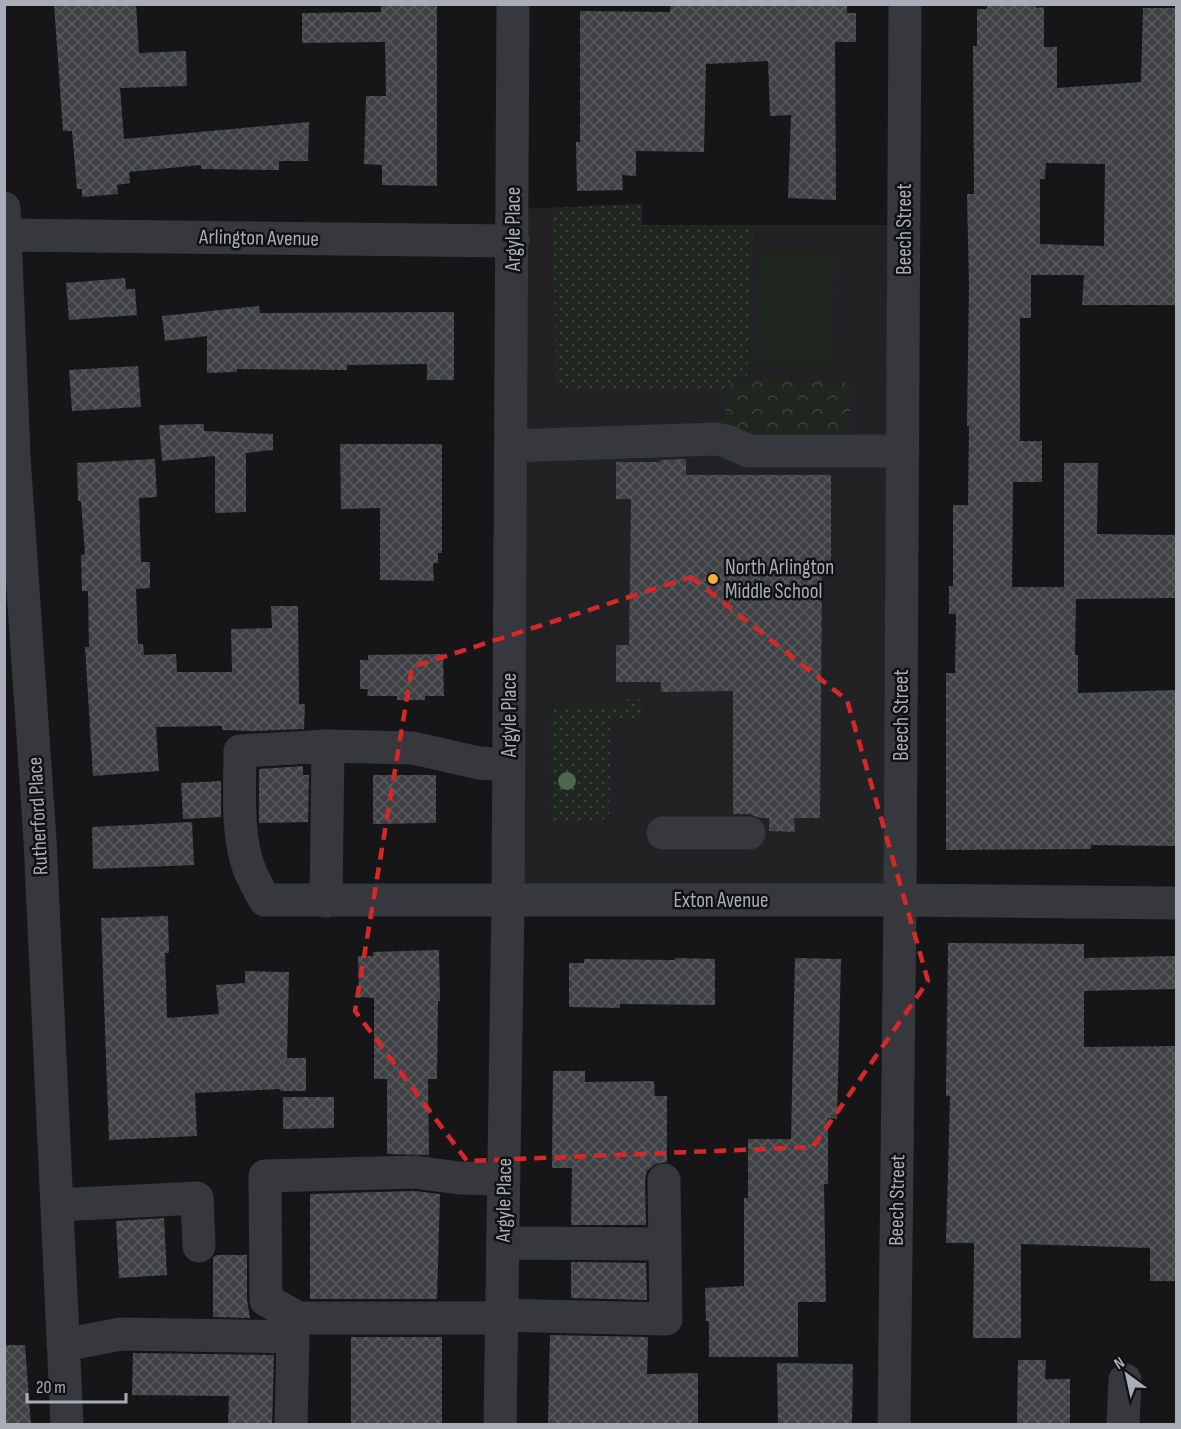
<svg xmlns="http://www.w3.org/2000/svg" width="1181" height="1429" font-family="'Sofia Sans Condensed',sans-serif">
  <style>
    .built { fill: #222225 }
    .grass { fill: url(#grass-dots) }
    .forest { fill: url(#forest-crowns) }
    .pitch { fill: #1e261f }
    .building { fill: url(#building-cross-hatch); fill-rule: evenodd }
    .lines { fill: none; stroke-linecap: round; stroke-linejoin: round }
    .minor { stroke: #37383d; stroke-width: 33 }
    .tree { fill: #506452 }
    .marked { fill: none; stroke: #d62828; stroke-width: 4.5; stroke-dasharray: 12 8; stroke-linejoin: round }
    .poi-dot { fill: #f2b134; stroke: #111113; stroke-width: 2 }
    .labels { text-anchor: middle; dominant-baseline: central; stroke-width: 5; stroke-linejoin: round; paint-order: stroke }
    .street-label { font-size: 21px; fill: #a8adb8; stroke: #111113 }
    .poi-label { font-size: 21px; fill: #a8adb8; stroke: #111113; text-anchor: start }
  </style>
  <defs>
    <pattern id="grass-dots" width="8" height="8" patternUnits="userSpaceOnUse" patternTransform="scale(1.5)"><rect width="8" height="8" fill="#1e261f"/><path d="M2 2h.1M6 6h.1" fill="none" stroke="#3c433d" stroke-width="1.8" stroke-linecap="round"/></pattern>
    <pattern id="forest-crowns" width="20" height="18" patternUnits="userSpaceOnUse" patternTransform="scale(1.5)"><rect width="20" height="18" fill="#1e261f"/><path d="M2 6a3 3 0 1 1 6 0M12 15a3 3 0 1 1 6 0" fill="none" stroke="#3c433d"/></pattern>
    <pattern id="building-cross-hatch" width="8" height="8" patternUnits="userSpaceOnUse" patternTransform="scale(1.5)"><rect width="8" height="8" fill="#404145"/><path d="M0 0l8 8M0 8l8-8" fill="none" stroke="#595a5e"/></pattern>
  </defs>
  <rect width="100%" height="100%" fill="#161618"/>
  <path class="built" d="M642 204V225H904L900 900 508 901 513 209Z"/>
  <path class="grass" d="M642 204V225L753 226 747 378H735L725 386V390L556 388 553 208Z
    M626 699H642V713L638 718H611L609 819 552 822 551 715 556 708 625 707Z"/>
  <path class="forest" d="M735 380 843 381 851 387 850 435 724 432 726 387Z"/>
  <path class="pitch" d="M759 251 835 252 832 364 756 363Z"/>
  <path class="building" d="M54 4H136L139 53 186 51 187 86 120 88 124 139 309 122 308 161H279V170L201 169V165L129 172 130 183 117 185 118 194 82 197V189H77L72 131H63Z
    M381 4H437V186L382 185V165L364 164 366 96H386L385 42 302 43V13L381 12Z
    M671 4H847V13H856V42H835L836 200 788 198 791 115 770 116 768 61 706 64 704 152 636 151V176L622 175 623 190 577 191 576 142H580V11L670 12Z
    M987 4H1036V8L1044 7V47H1057V88L1141 82 1143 8H1176V305H1082L1084 275H1031V318H1020V441H1042V482H1013L1012 587H1064V463H1098L1097 534 1176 535V598L1076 599 1075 655H1078V693L1176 690V846L1091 845V849L946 850V673H955L956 614H949V586H953V505H968L969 426H967L969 285 967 194H974L973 46H977V9H987ZM1046 163 1105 164 1104 246 1040 244V179H1045Z
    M125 278 126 289H135L137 315 69 320 66 283Z
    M259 306 260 313 454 312V380H427V364L347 365V370L237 369V372L207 373V336L165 341 162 316Z
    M138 366 141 407 72 411 69 370Z
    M204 424V431L273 434V450L246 453V512L215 513V456L162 461 159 425Z
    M340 444H442V553H438V563H433L434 581 380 580V508L341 509Z
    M155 459 157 497 139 498 141 562H150V588L136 589 138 644H143L144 655 176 654 177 672H232L231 629 272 628 271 606H298L299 704H305L304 729 254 731 222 730V726L156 727 159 771 93 776 85 647H89L88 591H82L81 555 85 554 81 501H78L77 463Z
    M686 459V475H831V576H822L820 818H794L795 832 769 831V818H760L749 814H733V691L661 692V682H616V645H629L631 499H616V462H660V460Z
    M443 654 444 696H425V700H397V696H367L368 689H360V660H368V655Z
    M303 766V775H309L308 822 259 823V769Z
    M373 775H436V823L373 824Z
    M221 781V817L183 819 181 783Z
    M192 822 194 865 93 869 92 827Z
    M168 916 169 953H165L167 1018 219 1014 216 985 245 983V971L289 972 287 1058H306V1091H280V1089L195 1093 197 1136 109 1140 101 918Z
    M948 943 1084 944V958L1176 956V989L1084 991V1047L1176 1046V1281H1150V1248L1021 1244V1338H973L974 1243H946L950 1096H946Z
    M439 950 440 1001H438L437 1079H428L429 1155 387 1154V1079H374V998L359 997 358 956H373V952Z
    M675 958 715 959V1005L620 1004V1008L569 1007V963H584V959L675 960Z
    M795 958 841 959 837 1119 828 1118V1184H824L826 1302H798V1357H709V1321H706L705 1288 744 1286V1198H748V1139H791Z
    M553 1071H585V1082L654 1081 655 1096H667V1162L655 1164 647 1171 645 1180 646 1225H571L572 1168H552Z
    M283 1097H334V1128L283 1129Z
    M414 1191 440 1194 437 1299H310V1194Z
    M164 1218 167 1275 119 1278 116 1221Z
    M216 1255H247V1300L250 1318 213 1317V1258Z
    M571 1262 646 1263 647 1300 571 1298Z
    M550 1335 648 1337 647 1374 698 1373V1425H548Z
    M351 1337H442V1425H351Z
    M4 1345H25L31 1425H4Z
    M133 1353 274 1355 272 1425H228L229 1396 132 1395Z
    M1018 1360H1046L1045 1379H1070V1425H1017Z
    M777 1363 853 1364 852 1425H778Z"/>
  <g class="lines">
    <path class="minor" d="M4 208 14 456 40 840 67 1424
      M6 235 513 241
      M511 446 715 439 726 441 749 451H903
      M509 765 479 763 413 748 328 746 240 751C240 788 236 836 250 871 254 881 260 891 265 900H900L1176 903
      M663 833H749
      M326 901 328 746
      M57 1205 197 1198 199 1246
      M503 1243 665 1244
      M502 1315 666 1319 664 1180
      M502 1318H298L266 1300 265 1176 415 1172 459 1178 504 1179
      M63 1345 121 1334 293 1337 291 1424
      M500 1424 508 901 513 4
      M894 1424 900 900 905 4
      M1123 1424 1125 1380"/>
  </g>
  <circle class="tree" cx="567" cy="781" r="9"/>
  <path class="marked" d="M691 577 847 700 928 981 813 1147 467 1161 355 1011 412 667Z"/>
  <circle class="poi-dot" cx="713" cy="579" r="6"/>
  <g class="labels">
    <g class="street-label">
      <text transform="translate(513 229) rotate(-90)">Argyle Place</text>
      <text transform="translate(904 229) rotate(-90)">Beech Street</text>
      <text transform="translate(259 238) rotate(1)">Arlington Avenue</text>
      <text transform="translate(509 715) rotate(-90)">Argyle Place</text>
      <text transform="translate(901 715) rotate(-90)">Beech Street</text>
      <text transform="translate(38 816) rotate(-93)">Rutherford Place</text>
      <text x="721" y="900">Exton Avenue</text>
      <text transform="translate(504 1200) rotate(-89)">Argyle Place</text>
      <text transform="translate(897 1200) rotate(-89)">Beech Street</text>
    </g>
    <g class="poi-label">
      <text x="725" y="567">North Arlington<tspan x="725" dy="24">Middle School</tspan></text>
    </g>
  </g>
  <rect width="1181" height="1429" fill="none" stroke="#a8adb8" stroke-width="12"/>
  <g transform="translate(1127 1375) rotate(327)" stroke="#111113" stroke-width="4.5" paint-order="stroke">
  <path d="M0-4.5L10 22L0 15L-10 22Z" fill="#a8adb8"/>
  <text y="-9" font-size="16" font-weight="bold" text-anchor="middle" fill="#a8adb8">N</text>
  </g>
  <path d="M27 1393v9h99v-9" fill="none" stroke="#a8adb8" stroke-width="3"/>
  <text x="36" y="1393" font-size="18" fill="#a8adb8" stroke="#111113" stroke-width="4.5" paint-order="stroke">20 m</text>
</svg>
